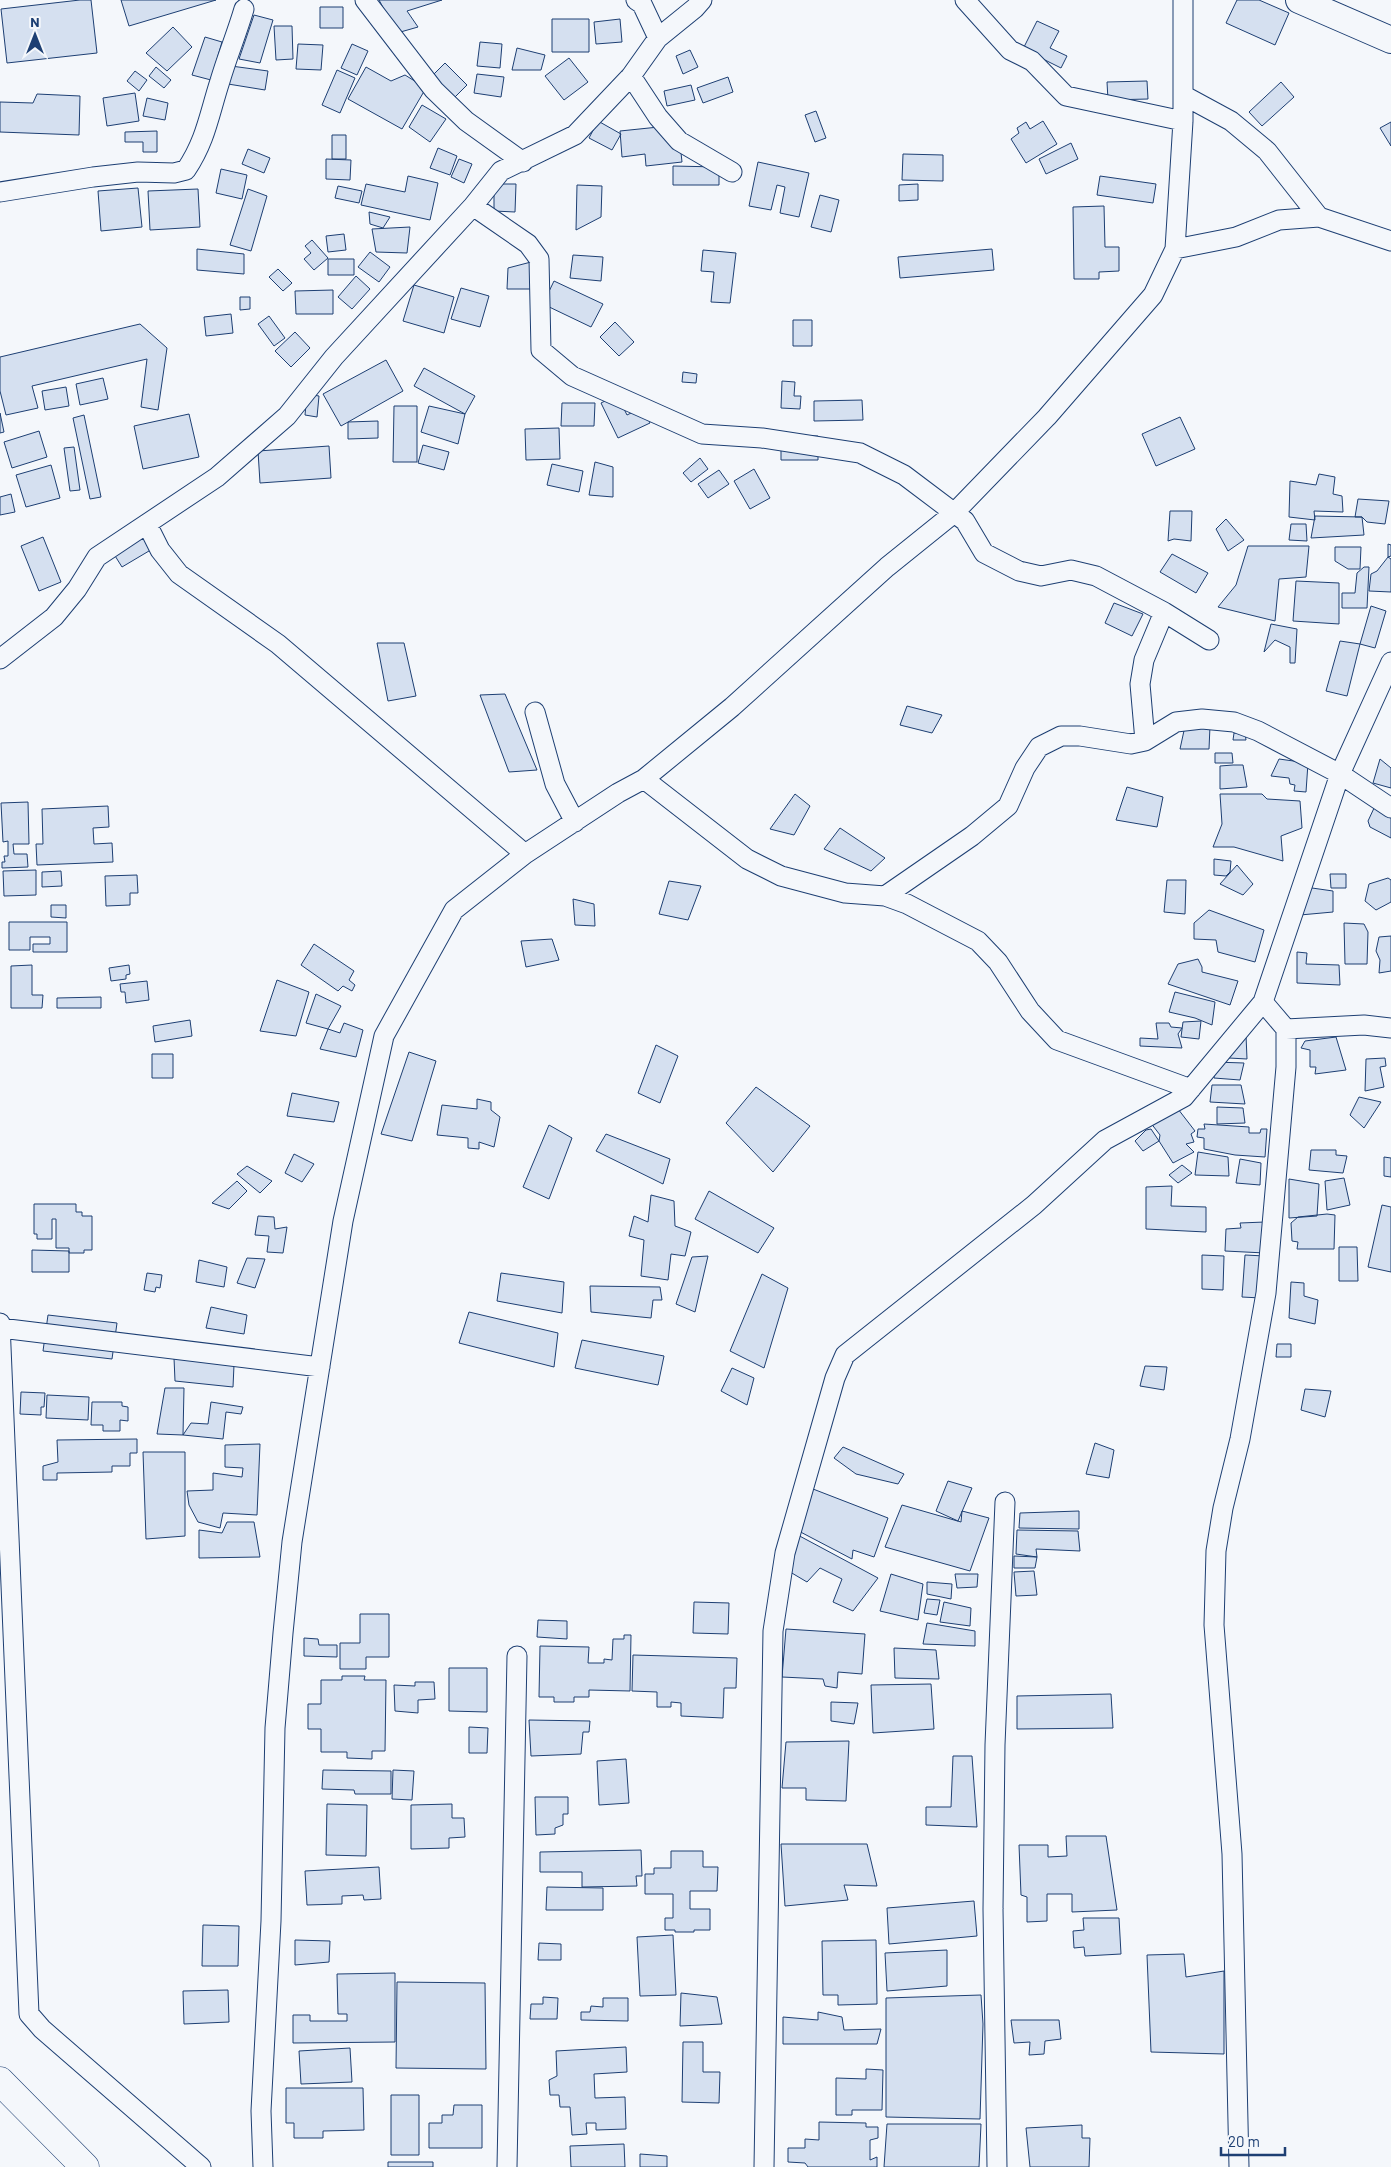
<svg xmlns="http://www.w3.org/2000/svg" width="1391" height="2167" font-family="Barlow,sans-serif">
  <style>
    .building { fill: #d5e0f0; stroke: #1d3f73 }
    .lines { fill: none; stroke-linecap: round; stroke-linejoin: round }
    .minor-casing { stroke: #1d3f73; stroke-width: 21 }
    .secondary-casing { stroke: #1d3f73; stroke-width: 28 }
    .primary-casing { stroke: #1d3f73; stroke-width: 29 }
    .minor { stroke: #f4f7fb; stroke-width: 19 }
    .secondary { stroke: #f4f7fb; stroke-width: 26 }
    .primary { stroke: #f4f7fb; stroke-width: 28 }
  </style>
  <rect width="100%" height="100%" fill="#f4f7fb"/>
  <path class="building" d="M80 0H91L97 53 7 63 1 9Z
    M121 0H216L129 26Z
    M379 0H442L407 11 418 27 397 33Z
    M1237 0H1259L1289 13 1275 45 1226 23Z
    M320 7H343V28H320Z
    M254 15 273 20 260 63 239 59Z
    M552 19H589V52H552Z
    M620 19 622 42 596 44 594 22Z
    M1037 21 1059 31 1050 48 1067 56 1061 68 1023 49Z
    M274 26H292L293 59 276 60Z
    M173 27 192 47 167 71 146 53Z
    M205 37 222 42 211 80 192 75Z
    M480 42 502 44 500 68 477 66Z
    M298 44 323 45 321 70 296 69Z
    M352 44 368 51 357 75 341 68Z
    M517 48 545 55 541 70H512Z
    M690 50 698 67 683 74 676 56Z
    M569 58 588 82 564 100 545 76Z
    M445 63 467 85 453 99 431 77Z
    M231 66 268 71 265 90 228 84Z
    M156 67 171 80 164 88 149 76Z
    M366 67 391 81 405 75 426 88 402 129 348 99Z
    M337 70 355 78 340 113 322 105Z
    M135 71 147 80 139 91 127 81Z
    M477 74 504 77 501 97 474 93Z
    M728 77 733 92 703 103 697 88Z
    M1147 81 1148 99 1108 100 1107 82Z
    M1281 82 1294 97 1262 126 1249 112Z
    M691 85 695 100 667 106 664 91Z
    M135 93 139 121 107 126 103 98Z
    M37 94 80 96 79 135 0 132V102L33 103Z
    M147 98 168 103 165 120 143 116Z
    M422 105 446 119 430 142 409 127Z
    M816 111 826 138 815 142 805 115Z
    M598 121 621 134 612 150 589 138Z
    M1043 121 1057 144 1026 163 1011 139 1019 133 1017 128 1026 122 1030 129Z
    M1391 122V146L1380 128Z
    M678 125 682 162 646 166 645 154 622 157 620 131Z
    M157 131V152H143V142H125V132Z
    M332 135H346V159H332Z
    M1071 143 1078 159 1046 174 1039 159Z
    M438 148 457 156 450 175 430 168Z
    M248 149 270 158 264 173 242 164Z
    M903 154 943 155V181L902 180Z
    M326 159 351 160 350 180 326 179Z
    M459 159 472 164 464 183 451 177Z
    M758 162 809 173 799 217 780 213 785 187 777 185 771 210 749 206Z
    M673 166 719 167V185H673Z
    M221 169 247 175 242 199 216 193Z
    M408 176 438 183 430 220 361 205 366 184 405 192Z
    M1100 176 1156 184 1153 203 1097 195Z
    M494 184H516L515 212 494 211Z
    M918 184V200L899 201V185Z
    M577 185 602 186 601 217 576 230Z
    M338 186 362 191 359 203 335 198Z
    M138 188 142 227 101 231 98 191Z
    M198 189 200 227 150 230 148 191Z
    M248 189 267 196 251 251 230 245Z
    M820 195 839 200 831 232 811 227Z
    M1104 206 1105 247H1119V271L1099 272V279H1074L1073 207Z
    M369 212 390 217 383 228 370 224Z
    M410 227 407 253 376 252 372 229Z
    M344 234 346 250 328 252 326 236Z
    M312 240 328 258 314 270 304 259 311 253 305 246Z
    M197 249 244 254V274L197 270Z
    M992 249 994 270 900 278 898 257Z
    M703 250 736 253 730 303 711 302 714 272 701 271Z
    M370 252 390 267 379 282 358 267Z
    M573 255 603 257 601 281 570 278Z
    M328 259H354V275H328Z
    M531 262V289H507L508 268Z
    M278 269 292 283 283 291 269 277Z
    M356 276 370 289 352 309 338 297Z
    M554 281 603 304 591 327 543 304Z
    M414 285 454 297 444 333 403 321Z
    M461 288 489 296 480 327 451 319Z
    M333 290V314H296L295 291Z
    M240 297H250V309L240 310Z
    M231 314 233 333 206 336 204 317Z
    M269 316 285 338 274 346 258 324Z
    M793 320H812V346H793Z
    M615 322 634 342 619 356 600 337Z
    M140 324 167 348 158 410 141 407 147 359 32 386 38 408 6 415 0 391V357Z
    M295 332 310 348 291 367 275 351Z
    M386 360 403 391 341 426 323 394Z
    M424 368 475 396 465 414 414 386Z
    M683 372 697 374 696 383 682 382Z
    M103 378 108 399 80 405 76 384Z
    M782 381 795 382 794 396H801L800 409 781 408Z
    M66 387 69 406 45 410 42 391Z
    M307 394 319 396 317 417 305 415Z
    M617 395 627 415 643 407 650 423 618 438 601 403Z
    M862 400 863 420 814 421V401Z
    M562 403H595L594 426H561Z
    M394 406H417V462H393Z
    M429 406 465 414 458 444 421 432Z
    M0 413 4 432 0 433Z
    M189 414 199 457 143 469 134 426Z
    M84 415 101 497 90 499 73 418Z
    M1180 417 1195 449 1156 466 1142 434Z
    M378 421V438L348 439V422Z
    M559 428 560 459 526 460 525 429Z
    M39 431 47 457 12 468 4 442Z
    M781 436H818V460H781Z
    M423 445 449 452 444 470 418 463Z
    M329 446 331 478 260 483 258 451Z
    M74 447 80 490 70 491 64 448Z
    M700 458 708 469 691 482 683 473Z
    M595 462 613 467V497L589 495Z
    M552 464 583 471 579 492 547 485Z
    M51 465 60 498 26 507 16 475Z
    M754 469 770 498 750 509 734 481Z
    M719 470 729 484 708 498 698 484Z
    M1319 474 1335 477 1333 494 1342 496 1343 512 1314 511 1315 520 1289 517 1290 481 1316 485Z
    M11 494 15 512 0 515V497Z
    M1358 499 1389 501 1385 524 1367 522 1362 517H1355Z
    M1170 511H1192L1191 541 1174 539 1168 541Z
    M1315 516 1362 517 1364 535 1311 538Z
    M1226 519 1244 540 1228 551 1216 529Z
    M1291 524H1306L1307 541 1289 540Z
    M144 532 154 548 122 567 112 551Z
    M43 537 61 582 39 591 21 546Z
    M1388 544 1391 545V556L1388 557Z
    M1248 546H1309L1306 577 1279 579 1275 621 1218 607 1236 585Z
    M1335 547H1361L1360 569H1348L1335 561Z
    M1172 554 1208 573 1196 593 1160 572Z
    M1388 557 1391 559V592L1369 591 1371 574 1377 571Z
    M1364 567H1369L1367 608H1342V593H1355L1357 573Z
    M1296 581 1339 583V624L1293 621Z
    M1114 603 1143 614 1132 636 1105 623Z
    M1371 606 1386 611 1375 648 1360 644Z
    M1271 624 1297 629 1295 663H1290V647L1275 640 1264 652Z
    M1340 641 1360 644 1347 696 1326 691Z
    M377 643H404L416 696 388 701Z
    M505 694 537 770 509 772 480 695Z
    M907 706 942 715 932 733 900 725Z
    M1185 726H1210L1209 749H1180Z
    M1234 733H1245L1246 740H1233Z
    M1215 753H1232L1233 763H1215Z
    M1279 759 1308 763 1306 792 1294 791 1295 785 1290 784 1289 778 1271 776Z
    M1380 759 1391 768V788L1373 783Z
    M1233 765H1243L1247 787 1220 789V766Z
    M1127 787 1163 797 1157 827 1116 820Z
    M795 794 810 806 794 835 770 829Z
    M1220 794H1262L1267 799 1300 801 1302 828 1281 836 1283 861 1234 847H1213L1222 824Z
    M28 802 29 844H13L14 854H27L28 867 2 868V862H5L4 856H8V841L3 842 1 803Z
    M108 806 109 827 93 828 94 844 112 843 113 862 37 865 36 844H43L42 809Z
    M1375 806 1391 813V838L1370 827 1368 821Z
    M840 828 885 858 871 871 824 849Z
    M1214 859 1231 861 1230 872 1226 876 1214 875Z
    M1237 865 1253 884 1243 895 1220 884Z
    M36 870V895L4 896 3 871Z
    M61 871 62 886 42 887V872Z
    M1330 874H1346V888H1331Z
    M137 875 138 893H130V905L106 906 105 876Z
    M1388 878 1391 880V902L1376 910 1365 901 1369 884Z
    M1167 880H1186L1185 914 1164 912Z
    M669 881 701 886 688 920 659 914Z
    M1298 886 1333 891V912L1300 915Z
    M573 899 594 904 595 926 575 925Z
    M51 905H66V918L51 917Z
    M1209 910 1264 930 1255 962 1218 952 1216 940 1194 939V923Z
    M9 922H67V952H33V944H50V937H30V950H9Z
    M1344 923 1364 924 1368 932 1367 964H1345Z
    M1391 936V971L1379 973 1380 960 1376 951 1379 937Z
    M552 939 559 960 526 967 521 941Z
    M314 944 354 971 349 980 355 985 352 991 343 986 338 991 301 965Z
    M1297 952 1307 953 1306 964 1339 965 1340 985 1297 983Z
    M1198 959 1202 967V972L1238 981 1230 1005 1168 984 1178 964Z
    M32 965V995H43L42 1008H11V966Z
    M129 965 130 974 126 975V979L111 981 109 968Z
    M277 980 309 992 296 1036 260 1031Z
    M147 981 149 1000 126 1003 125 992H121L120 984Z
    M1175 992 1215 1002 1212 1025 1195 1018 1169 1012Z
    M316 994 341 1006 328 1029 306 1023Z
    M101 997V1008H57V998Z
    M190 1020 192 1036 155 1042 153 1026Z
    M1201 1021 1199 1039 1181 1037 1183 1022Z
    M344 1023 363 1030 356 1057 320 1049 328 1029 340 1033Z
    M1156 1023H1169L1171 1027 1182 1028 1178 1034 1182 1048 1140 1046V1038L1158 1039Z
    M1246 1035 1247 1059 1229 1058Z
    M1336 1037 1346 1070 1315 1074 1316 1067H1310V1050L1301 1048 1305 1041Z
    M656 1045 678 1056 660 1103 638 1093Z
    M409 1052 436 1061 412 1141 381 1134Z
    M152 1054H173V1078H152Z
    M1385 1058 1386 1066 1380 1067 1384 1087 1365 1091 1366 1059Z
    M1214 1062 1244 1063 1240 1080 1214 1078Z
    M1212 1085H1241L1245 1104 1210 1102Z
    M756 1087 810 1126 773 1172 726 1123Z
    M292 1093 339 1102 334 1122 287 1116Z
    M1359 1097 1381 1102 1364 1128 1350 1115Z
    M477 1099 491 1102V1110L500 1117 494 1147 479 1142V1149L468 1148V1138L437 1135 442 1105 477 1109Z
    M1217 1107 1243 1108 1245 1123 1217 1124Z
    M1178 1109 1195 1131 1191 1134 1194 1142 1186 1144 1194 1152 1173 1163 1159 1141 1160 1135 1147 1118Z
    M1204 1124 1249 1127V1133H1260L1261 1129H1267L1265 1157 1235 1155 1204 1149V1138L1197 1137 1198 1129H1205Z
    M549 1125 572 1138 549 1199 523 1187Z
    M1151 1129 1159 1141 1143 1151 1135 1141 1146 1130Z
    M606 1134 670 1159 663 1184 596 1151Z
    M1311 1150H1336V1155L1347 1156 1343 1173 1309 1170Z
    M1198 1152 1228 1157 1229 1176 1195 1175Z
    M294 1154 314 1164 302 1182 285 1173Z
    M1384 1157 1391 1158V1177L1384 1176Z
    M1240 1159 1261 1163 1260 1185 1236 1183Z
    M1182 1165 1192 1173 1178 1183 1169 1175Z
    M247 1166 272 1181 260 1193 237 1174Z
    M1344 1178 1350 1205 1327 1210 1325 1181Z
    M1289 1179 1319 1184 1317 1216 1289 1218Z
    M237 1181 247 1191 229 1209 212 1203Z
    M1172 1186 1171 1206 1206 1207V1232L1146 1229V1187Z
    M709 1191 774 1228 758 1253 695 1219Z
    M651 1195 674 1201 675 1226 691 1232 685 1256 671 1254 668 1280 641 1276 644 1240 629 1236 634 1216 648 1222Z
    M34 1204H76V1212H82V1216H92V1250H84V1253H69V1248H56V1219H52V1239H37V1234H34Z
    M1382 1205 1391 1207V1272L1368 1267Z
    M1327 1214 1335 1215 1334 1249H1297L1298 1242 1292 1241 1291 1223 1298 1217Z
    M258 1216 274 1217 275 1229 287 1227 283 1253 267 1252 269 1236 255 1235Z
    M1265 1222V1253L1225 1251 1226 1229 1241 1228 1240 1223Z
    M1339 1247H1357L1358 1281H1339Z
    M32 1250 69 1251V1272H32Z
    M1202 1255 1224 1256 1223 1290 1202 1289Z
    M1245 1255 1265 1256 1261 1298 1242 1297Z
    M708 1256 695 1312 676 1304 692 1257Z
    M247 1258 265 1259 255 1288 237 1283Z
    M199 1260 227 1267 224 1287 196 1282Z
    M147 1273 162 1275 160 1288 156 1287 155 1292 144 1290Z
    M501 1273 564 1282 562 1313 497 1301Z
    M762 1274 788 1288 764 1368 730 1351Z
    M1291 1282 1304 1283V1296L1318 1300 1315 1324 1289 1318Z
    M590 1286 660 1287 662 1300H653L651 1318 591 1312Z
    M211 1307 247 1315 244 1334 206 1328Z
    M469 1312 558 1333 554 1367 459 1343Z
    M48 1315 117 1323 112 1359 43 1351Z
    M582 1340 664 1356 658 1385 575 1368Z
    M1277 1344H1291V1357H1276Z
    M174 1358 234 1365 233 1387 175 1381Z
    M1145 1366 1167 1367 1164 1390 1140 1386Z
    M732 1368 754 1378 747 1405 721 1391Z
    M165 1388H184L183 1435 157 1434Z
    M1305 1389 1331 1391 1325 1417 1301 1410Z
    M21 1392 45 1393 44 1407H41V1415L20 1414Z
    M47 1395 89 1397 88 1420 46 1418Z
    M92 1402H122V1406L128 1407V1421L120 1420V1431H103V1425H91Z
    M211 1402 243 1407 241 1414 226 1412 223 1439 183 1435 191 1423 208 1424Z
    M137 1439V1453H130V1466H112V1472L57 1473V1480H43V1466L58 1462 57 1440Z
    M1095 1443 1114 1450 1109 1478 1086 1474Z
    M260 1444 257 1515 223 1513 220 1528 198 1522 189 1505 187 1491 213 1490V1473L242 1477 243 1468 225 1467V1445Z
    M843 1447 904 1474 898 1484 856 1474 834 1458Z
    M143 1452H185V1536L146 1539Z
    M948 1481 972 1488 958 1521 936 1511Z
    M813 1489 888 1518 874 1557 853 1550 852 1559 791 1527 805 1498Z
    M902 1505 961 1522 962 1511 989 1518 970 1571 885 1547Z
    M1079 1511V1529L1019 1528 1020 1513Z
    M227 1522H254L260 1557 199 1558V1530L222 1533Z
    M1017 1530 1078 1531 1080 1551 1036 1549 1037 1557 1016 1554Z
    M794 1533 878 1578 853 1611 833 1602 842 1579 820 1568 807 1582 780 1566Z
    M1014 1556 1037 1557 1035 1568H1014Z
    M1034 1571 1037 1595 1016 1596 1014 1572Z
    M891 1574 923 1584 918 1620 880 1611Z
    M955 1574H978L977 1587 957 1588Z
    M927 1582 952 1584 951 1599 927 1594Z
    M927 1599 940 1600 937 1615 924 1613Z
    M694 1602 729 1603 728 1634 693 1633Z
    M944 1602 971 1608 970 1626 940 1622Z
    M360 1614H389V1657H366V1669H340V1643H360Z
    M538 1620 567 1621V1639L537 1637Z
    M927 1623 975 1631V1646L923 1644Z
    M786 1629 865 1634 862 1674 838 1672 837 1688 825 1686 823 1679 782 1677Z
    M624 1635H631L630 1691 589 1690V1697H574V1702H554V1697H539L540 1646 589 1647 588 1663H604V1659L612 1660 613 1639H624Z
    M304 1638 318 1639 319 1645H337V1657L304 1656Z
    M894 1648 936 1650 939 1679 895 1678Z
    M633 1655 737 1658 736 1688H724L723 1718 681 1716V1703L671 1702V1707H657V1692L632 1691Z
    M449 1668H487V1712L449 1711Z
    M342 1676H365L364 1680H386L385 1751H372V1759L347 1758V1752H321V1729H308V1704H321V1680H342Z
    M415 1682H434L435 1699 418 1700V1713L395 1711 394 1685 415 1686Z
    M931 1684 934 1729 873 1733 871 1685Z
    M1111 1694 1113 1728 1017 1729V1696Z
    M831 1702 858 1703 854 1724 831 1721Z
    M529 1720 590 1721 589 1732H583L581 1754 531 1756Z
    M469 1727 488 1728 487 1753H469Z
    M849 1741 846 1801 806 1800V1788H782L786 1742Z
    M953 1756H972L977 1827 926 1825V1807H951Z
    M626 1759 629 1803 599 1805 597 1761Z
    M323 1770 391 1771V1794H355L354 1790 322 1789Z
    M393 1770 414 1771 412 1800 392 1799Z
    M535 1797H568V1814H563V1825L555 1828V1834L536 1835Z
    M327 1804 367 1805 366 1856 326 1855Z
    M452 1804V1818H464L465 1837 449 1838V1848L411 1849V1805Z
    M1066 1836H1106L1117 1910 1072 1912V1894H1047V1921L1027 1922V1897L1021 1895 1019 1845H1048V1857L1067 1856Z
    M781 1844H867L877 1886 844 1885 848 1900 785 1906Z
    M641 1850 642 1876H636L637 1886 582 1887V1872H540V1852Z
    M671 1851H703V1867H718L717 1891H690V1909H710V1930H694V1932H675V1930H665V1918H673V1894H645V1874H654V1868H671Z
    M379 1867 381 1899 364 1900 363 1895 342 1896V1904L307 1905 305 1871Z
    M547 1887 603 1888V1910H546Z
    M974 1901 977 1936 889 1944 887 1908Z
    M1083 1918H1119L1121 1954 1085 1956 1084 1947 1074 1948 1073 1931 1084 1930Z
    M203 1925 239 1926 238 1966H202Z
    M673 1935 676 1995 640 1996 637 1937Z
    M295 1940 330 1941 329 1962 295 1965Z
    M876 1940 877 2004 838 2005V1995H823L822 1941Z
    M539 1943 561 1944V1960H538Z
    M947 1950V1986L887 1991 885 1953Z
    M1184 1954 1186 1977 1224 1971V2054L1151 2052 1147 1955Z
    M395 1973V2042L293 2043V2015H310V2021H347V2014H338L337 1974Z
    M397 1982 485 1983 486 2069 396 2068Z
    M228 1990 229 2022 184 2024 183 1991Z
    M681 1993 717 1997 722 2024 680 2026Z
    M981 1995 983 2024 980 2119 886 2117V1998Z
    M543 1997 558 1998 557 2019H530L531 2004H543Z
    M603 1998H628V2021L581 2020V2012H590L591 2006 603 2007Z
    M818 2012 842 2017 844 2030 881 2029 877 2044H783V2017L818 2020Z
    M1011 2020H1059L1061 2039 1045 2041 1044 2054 1029 2055 1030 2042 1014 2043Z
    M683 2042H703V2072H720L719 2103 682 2102Z
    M626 2047 627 2072 594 2074 595 2098 625 2097 626 2129 596 2130V2123H586L587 2134 572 2135 570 2107H560L559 2095H550L549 2080 557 2076 556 2051Z
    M350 2048 352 2082 301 2084 299 2051Z
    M866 2069 883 2070 882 2110H852V2115H836V2078L866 2079Z
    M286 2088H363L364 2130 323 2131V2138H294V2123H286Z
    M391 2095H419V2155H391Z
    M454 2105H482V2148H429V2123H442V2115H453Z
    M819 2122 866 2123V2127H878V2138L870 2140V2160L877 2157V2167H808L805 2163 788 2162V2148H805V2139L819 2140Z
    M887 2124H981L979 2167H884Z
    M1082 2125V2138H1090L1089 2167H1030L1026 2128Z
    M624 2144 625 2167H571L570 2146Z
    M640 2154 667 2156V2167H640Z
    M388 2162H433V2167H388Z"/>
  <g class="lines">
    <g class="minor-casing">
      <path id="minor" d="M365 0 434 90 466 121 523 162
        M636 0 642 4 658 38
        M965 0 1010 50 1032 61 1066 96 1183 121
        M631 76 658 117 679 141 732 172
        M1183 95 1231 121 1267 151 1319 217
        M0 192 93 177 138 172 174 173 186 170C206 140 209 115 220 81 227 57 237 33 244 9
        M473 206 528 244 539 259 541 350 572 376 702 434 762 438 860 453 904 475 965 521 984 553 1019 571 1041 576 1071 570 1096 576 1164 612 1209 640
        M1175 249 1236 237 1279 220 1319 217 1391 241
        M147 524 160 550 179 574 278 644 525 854
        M0 659 54 617 77 589 97 557 217 477 287 416 334 357 473 206 501 171 575 135 631 76 658 38 695 8 702 0
        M535 712 555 784 575 822
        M1145 741 1140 684 1144 660 1164 612
        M644 779 747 859 781 876 845 893 885 896 907 904 978 941 998 962 1030 1011 1057 1040 1191 1089
        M885 896 972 836 1008 806 1025 768 1039 747 1061 736H1080L1131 744 1145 741 1176 722 1202 719 1234 722 1258 731 1340 774 1391 808
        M1286 1029 1364 1025 1391 1028
        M0 1323 29 2014 42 2029 201 2167
        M0 1328 320 1367
        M263 2167 261 2111 271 1921 275 1728 283 1633 292 1542 343 1221 384 1036 454 910 525 854 618 793 644 779 732 707 887 567 954 513 1047 417 1153 295 1175 249 1183 121V0
        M507 2167 517 1656
        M764 2167 773 1631 785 1553 835 1378 845 1355 1034 1205 1105 1140 1184 1097 1263 1002 1340 774 1391 662
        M997 2167 993 1909 995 1745 1005 1502
        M1239 2167 1232 1854 1214 1625 1216 1551 1223 1508 1240 1439 1266 1293 1286 1067V1029L1263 1002"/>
    </g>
    <g class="secondary-casing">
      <path id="secondary" d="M1299 0 1391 40"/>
    </g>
    <g class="primary-casing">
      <path id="primary" d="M0 2081 85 2167"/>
    </g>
    <use href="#minor" class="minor"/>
    <use href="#secondary" class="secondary"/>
    <use href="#primary" class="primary"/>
  </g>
  <g transform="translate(35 35)" stroke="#f4f7fb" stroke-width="4" paint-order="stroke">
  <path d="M0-4L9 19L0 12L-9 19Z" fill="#1d3f73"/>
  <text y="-8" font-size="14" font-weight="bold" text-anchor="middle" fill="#1d3f73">N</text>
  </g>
  <path d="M1221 2147v8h64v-8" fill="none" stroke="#1d3f73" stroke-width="2.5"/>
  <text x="1228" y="2147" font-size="15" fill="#1d3f73" stroke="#f4f7fb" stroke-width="4" paint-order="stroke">20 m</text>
</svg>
